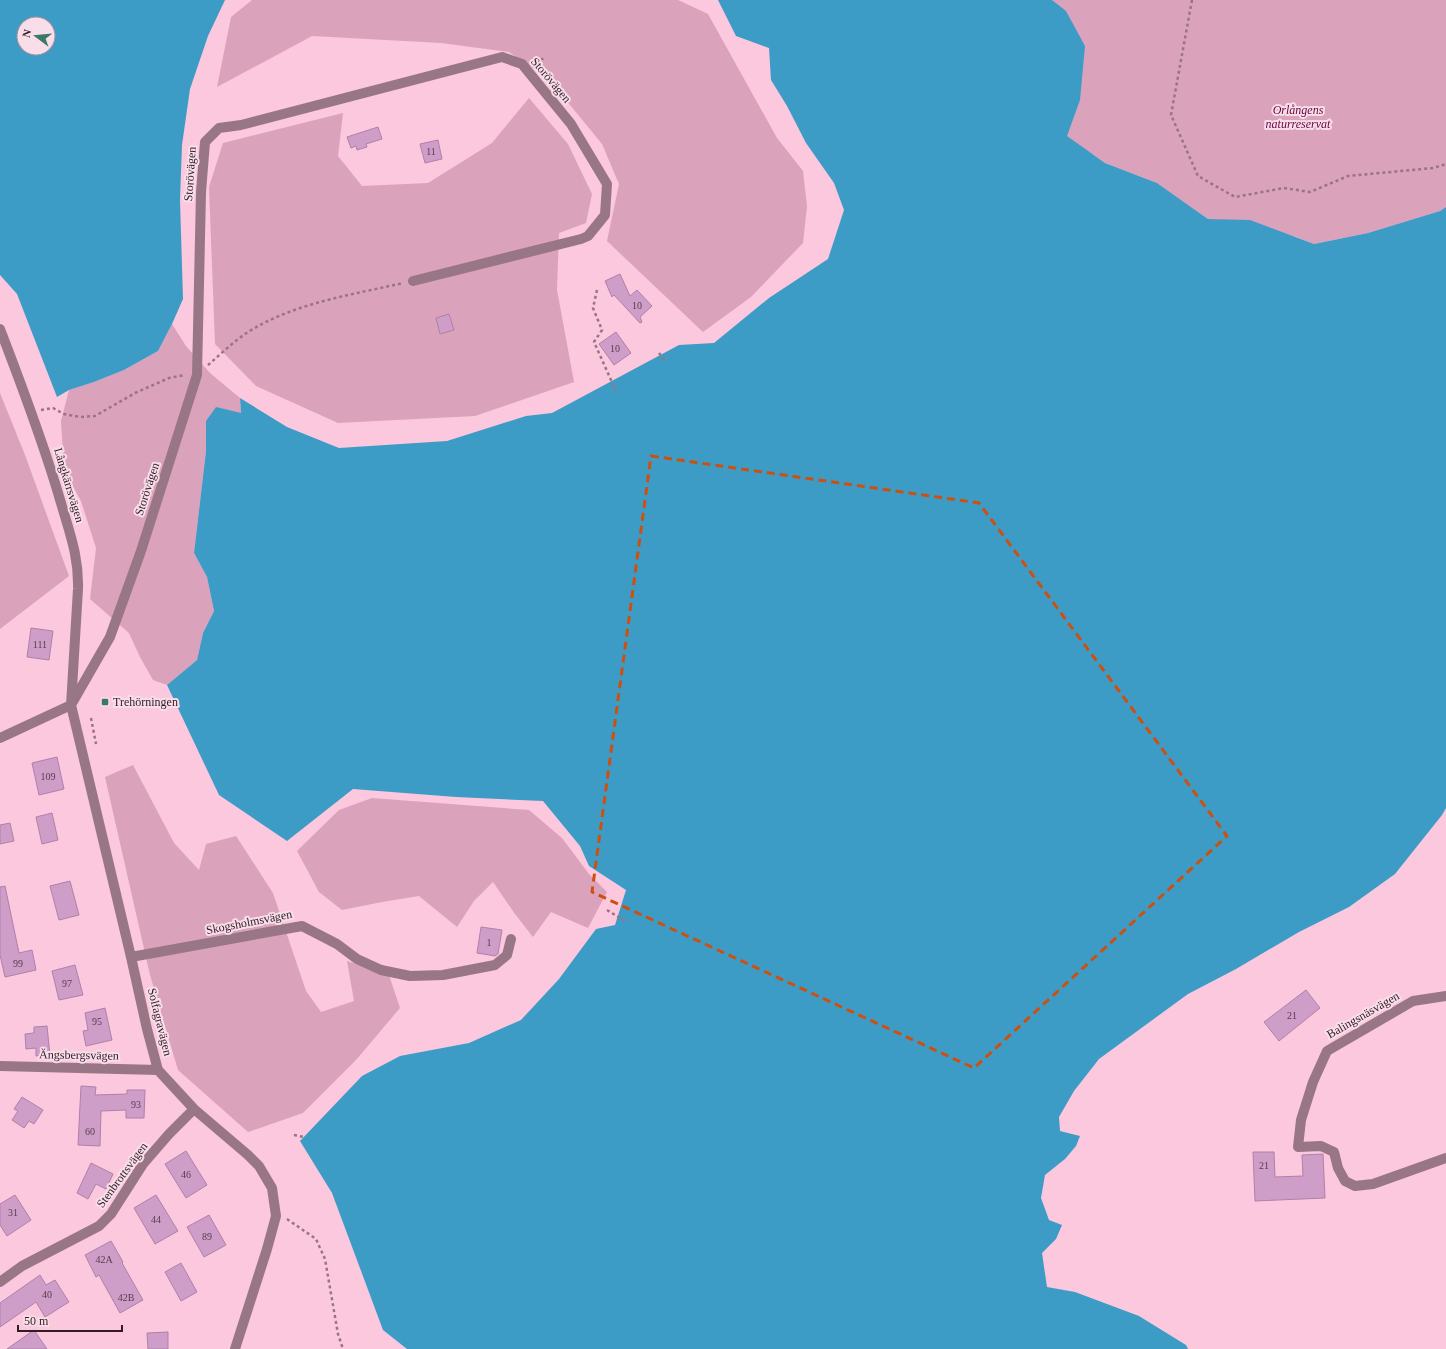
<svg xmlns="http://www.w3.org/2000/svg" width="1446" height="1349" font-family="Georgia,serif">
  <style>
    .green { fill: #dba2bb }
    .water { fill: #3d9cc6; fill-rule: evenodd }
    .building { fill: #ce9ec8; stroke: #af80a9 }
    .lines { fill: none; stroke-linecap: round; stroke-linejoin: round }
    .path { stroke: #9a7485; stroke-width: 2.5; stroke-dasharray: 3 3; stroke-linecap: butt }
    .minor { stroke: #997686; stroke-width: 10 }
    .marked { fill: none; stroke: #cd5010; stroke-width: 3; stroke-dasharray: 8 5; stroke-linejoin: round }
    .poi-dot { fill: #3b7966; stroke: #f8dee8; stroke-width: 1.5 }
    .labels { text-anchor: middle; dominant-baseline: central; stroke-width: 4; stroke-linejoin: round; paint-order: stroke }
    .number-label { font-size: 10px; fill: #593c4e }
    .street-label { font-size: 12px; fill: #321b25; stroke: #f8dee8 }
    .park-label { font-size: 12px; font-style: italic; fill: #680441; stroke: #f8dee8 }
    .poi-label { font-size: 12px; fill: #321b25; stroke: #f8dee8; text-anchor: start }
  </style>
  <rect width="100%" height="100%" fill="#fbc8de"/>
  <path class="green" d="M252 0H678L708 14 777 138 803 171 807 206 803 243 751 297 703 332 607 241 619 184 602 144 547 77 509 52 441 43 312 36 217 87 231 17Z
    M1042 0H1446V207L1440 211 1368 233 1314 244 1296 237 1217 219H1208L1157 183 1105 163 1094 155 1068 151Z
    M529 98 568 144 592 194 586 223 559 233 557 290 574 382 475 416 338 423 256 386 215 344 209 187 223 143 343 113 338 156 362 186 428 183 492 143Z
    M172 324 186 346 210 373 240 398 241 413 206 422V451L194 553 207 577 214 611 203 633 197 660 167 685 153 680 140 657 129 633 90 599 96 548 81 501 64 470 61 421 69 390 94 382 124 370 158 351Z
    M0 393 25 455 69 576 0 629Z
    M133 765 174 843 199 870 206 844 236 836 273 893 306 991 321 1012 354 1001 347 961 389 975 400 1008 356 1060 303 1113 248 1132 178 1070 150 975 105 777Z
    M372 798 529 810 562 838 589 874 607 892 588 928 551 912 533 937 515 914 493 882 474 901 457 927 419 896 382 902 342 910 319 892 297 851 339 810Z"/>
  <path class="water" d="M0 0H225L208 36 190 89 182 145 180 200 183 299 172 324 158 351 124 370 94 382 69 390 57 397 17 294 0 275ZM24 24H48V48H24Z
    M718 0H1052L1066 11 1085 46 1080 100 1067 136 1105 163 1157 183 1208 219 1250 220 1314 244 1368 233 1440 211 1446 207V808L1442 815 1395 874 1349 907 1299 932 1236 969 1188 994 1099 1059 1074 1091 1059 1117 1060 1131 1080 1136 1076 1146 1065 1159 1045 1175 1041 1198 1049 1220 1062 1225 1056 1239 1042 1253 1047 1287 1075 1292 1139 1316 1186 1345 1188 1349H407L383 1330 332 1193 300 1141 362 1076 400 1056 469 1043 521 1020 559 979 596 929 615 925 626 890 589 866 580 846 543 801 456 797 353 789 287 841 219 795 167 685 197 660 203 633 214 611 207 577 194 553 206 451V421L216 407 241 413 240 398 287 427 339 448 447 441 526 416 552 413 679 345 714 343 769 298 828 259 844 210 834 183 806 143 787 106 771 80 769 48 736 36Z"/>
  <path class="building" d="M378 127 382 139 366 144 367 147 357 150 356 146 351 148 347 137Z
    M438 140 442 159 425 163 420 144Z
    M620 274 630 296 637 290 652 306 640 317 642 322 640 323 614 295 612 297 605 281Z
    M449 314 454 330 440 334 436 318Z
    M616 332 631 353 614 365 599 344Z
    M31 628 53 631 49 660 27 657Z
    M57 757 64 789 39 795 32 763Z
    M52 813 58 840 42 844 36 817Z
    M10 823 14 841 0 844V825Z
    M70 881 79 915 59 920 50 886Z
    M5 886 19 953 32 950 36 970 5 977 0 955V887Z
    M481 927 502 930 498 954 495 956 477 953Z
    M75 965 83 995 59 1000 52 971Z
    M1306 990 1320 1008 1279 1041 1264 1022Z
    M105 1008 112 1040 86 1046 83 1031 88 1030 85 1013Z
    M47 1026 50 1055 36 1056V1048L26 1049 25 1034 34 1033V1027Z
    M81 1086 96 1087 95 1095 127 1094V1090H145L144 1118H126V1110L101 1111 100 1146 78 1145Z
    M22 1097 43 1110 34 1124 29 1121 24 1128 12 1120 18 1111 14 1109Z
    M186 1151 207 1185 186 1198 165 1164Z
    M1253 1152H1274L1275 1177 1303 1176 1302 1155 1323 1154 1325 1198 1255 1201Z
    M91 1163 113 1174 106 1189 96 1184 88 1199 77 1193Z
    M15 1195 31 1220 7 1236 0 1225V1204Z
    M156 1195 178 1231 155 1244 134 1208Z
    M209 1215 226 1245 204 1257 187 1227Z
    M111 1241 123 1262 122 1263 143 1300 120 1313 99 1275 96 1277 85 1255Z
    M181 1263 197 1292 181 1301 165 1272Z
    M40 1275 46 1285 55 1280 69 1302 45 1317 36 1302 0 1327V1303Z
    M34 1330 47 1349H7Z
    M168 1332V1349H148L147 1333Z"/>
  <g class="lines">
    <path class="path" d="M1192 0 1171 115 1198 176 1235 197 1284 188 1310 192 1348 176 1433 168 1446 164
      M535 62 545 58
      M597 290 593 308 602 330 594 342 616 391
      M659 353 665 361
      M208 365C221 354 234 341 248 332 294 303 351 295 403 283
      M41 410 53 408 64 414 80 417 95 416 135 393 169 378 185 375
      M91 718 96 744
      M607 910 625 921
      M294 1135 304 1137
      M287 1219 316 1239 325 1259 338 1334 343 1349"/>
    <path class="minor" d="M0 329C22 386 44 444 61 503 70 534 79 557 78 589L71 705 131 957 147 1029 158 1070 194 1109 248 1155 259 1166 272 1188 276 1216 267 1249 235 1349
      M71 705 110 637 141 551 197 375 201 192 205 142 219 128 241 125 502 57 522 64 571 124 607 184 605 215 588 236 581 239 413 281
      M0 738 71 705
      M131 957 302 926 337 944 357 959 381 970 410 976 443 975 495 965 507 955 511 939
      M1446 996 1413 1001 1327 1051 1313 1082 1301 1120 1298 1147 1321 1146 1334 1152 1338 1168 1345 1181 1355 1186 1373 1184 1446 1158
      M0 1066 158 1070
      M0 1282 22 1266 99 1226 111 1214 143 1164 169 1134 194 1109"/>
  </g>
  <path class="marked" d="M651 456 979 503 1227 836 974 1068 592 892Z"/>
  <rect class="poi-dot" x="101" y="698" width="8" height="8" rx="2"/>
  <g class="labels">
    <g class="number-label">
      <text x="431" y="151">11</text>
      <text x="637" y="305">10</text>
      <text x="615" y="348">10</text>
      <text x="40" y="644">111</text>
      <text x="48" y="776">109</text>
      <text x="489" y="942">1</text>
      <text x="18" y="963">99</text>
      <text x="67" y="983">97</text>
      <text x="1292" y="1015">21</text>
      <text x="97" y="1021">95</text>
      <text x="136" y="1104">93</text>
      <text x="90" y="1131">60</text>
      <text x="1264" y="1165">21</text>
      <text x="186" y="1174">46</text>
      <text x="13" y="1212">31</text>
      <text x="156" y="1219">44</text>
      <text x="207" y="1236">89</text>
      <text x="104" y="1259">42A</text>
      <text x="47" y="1294">40</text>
      <text x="126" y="1297">42B</text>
    </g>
    <g class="street-label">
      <text transform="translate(551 80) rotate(50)">Storövägen</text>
      <text transform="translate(190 174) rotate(-86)">Storövägen</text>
      <text transform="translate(69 485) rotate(73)">Långkärrsvägen</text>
      <text transform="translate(147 489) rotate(-72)">Storövägen</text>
      <text transform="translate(249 922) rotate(-11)">Skogsholmsvägen</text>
      <text transform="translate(1363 1015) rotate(-30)">Balingsnäsvägen</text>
      <text transform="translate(160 1022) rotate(76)">Solfagravägen</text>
      <text transform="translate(79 1055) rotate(1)">Ängsbergsvägen</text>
      <text transform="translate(122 1175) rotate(-54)">Stenbrottsvägen</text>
    </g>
    <g class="park-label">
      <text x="1298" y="110">Orlångens<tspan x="1298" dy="14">naturreservat</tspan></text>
    </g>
    <g class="poi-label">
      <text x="113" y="702">Trehörningen</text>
    </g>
  </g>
  <g transform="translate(36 36) rotate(286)"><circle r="19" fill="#f8dee8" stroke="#a9909a"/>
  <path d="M0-3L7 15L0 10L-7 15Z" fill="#3b7966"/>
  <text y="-6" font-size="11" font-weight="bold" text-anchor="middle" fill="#321b25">N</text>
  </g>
  <path d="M18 1325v6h104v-6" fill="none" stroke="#321b25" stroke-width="2"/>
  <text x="24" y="1325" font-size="12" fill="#321b25" stroke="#f8dee8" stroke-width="3" paint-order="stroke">50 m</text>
</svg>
